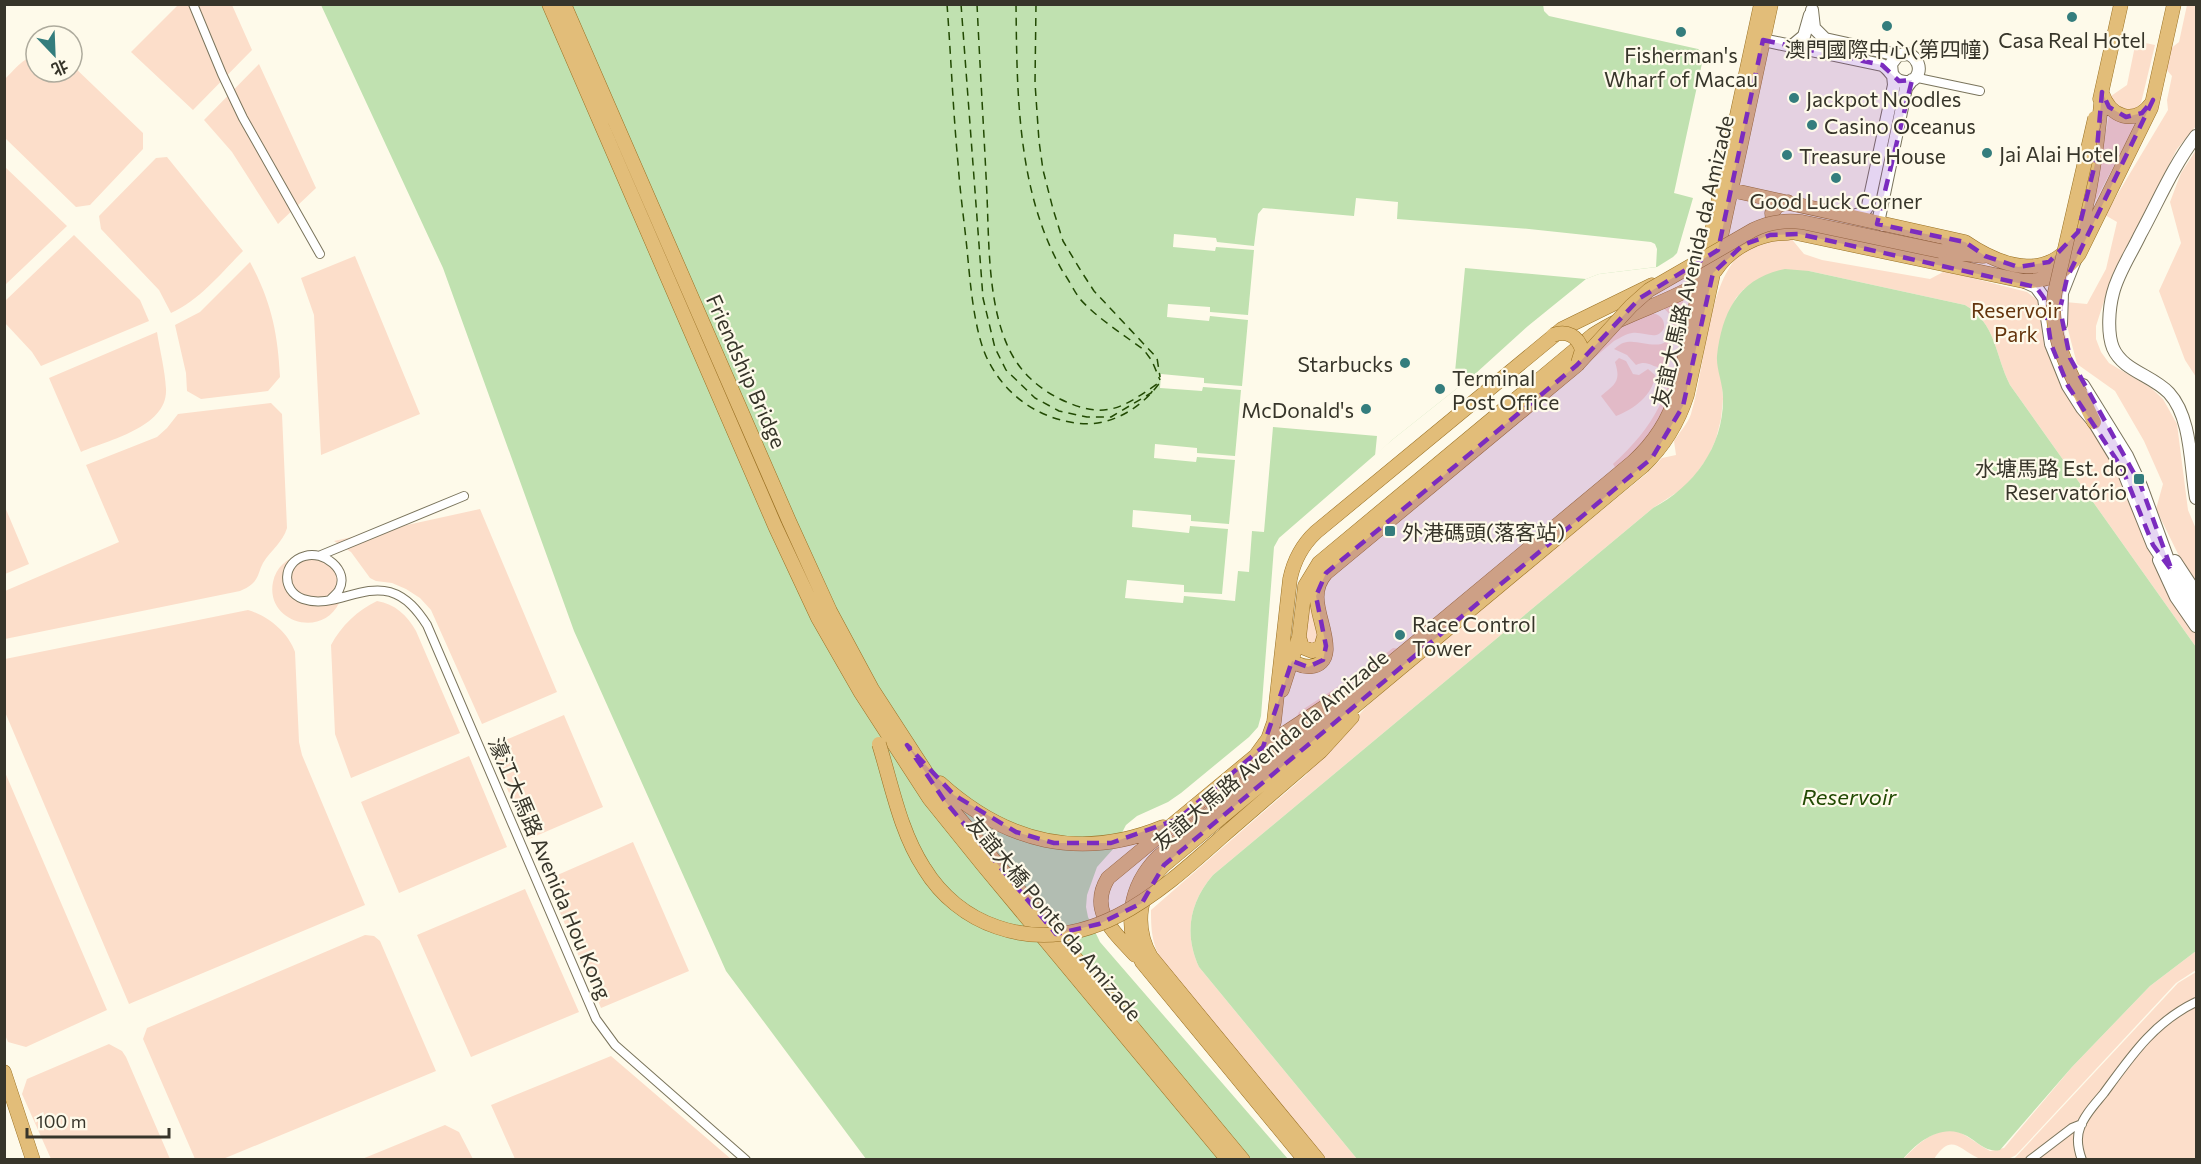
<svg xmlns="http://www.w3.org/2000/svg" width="2201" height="1164" font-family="Commissioner,'Noto Sans SC',sans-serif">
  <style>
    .green { fill: #fcdeca }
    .water { fill: #c0e1b0 }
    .pier { fill: #fefaea }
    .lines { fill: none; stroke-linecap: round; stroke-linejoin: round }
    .ferry { stroke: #224a03; stroke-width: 1.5; stroke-dasharray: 8 6; stroke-linecap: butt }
    .street-casing { stroke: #7a745c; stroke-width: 10 }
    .secondary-casing { stroke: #7a745c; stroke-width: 14 }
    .primary-casing { stroke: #9a7124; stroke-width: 15 }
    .street { stroke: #fff; stroke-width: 8 }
    .secondary { stroke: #fff; stroke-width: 12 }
    .primary { stroke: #e2bd79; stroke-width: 14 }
    .primary-bridge-casing { stroke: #9a7124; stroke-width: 15; stroke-linecap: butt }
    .primary-bridge { stroke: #e2bd79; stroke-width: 14 }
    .marked { fill: #7b2cbf; fill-opacity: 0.2; stroke: #7b2cbf; stroke-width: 4.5; stroke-dasharray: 12 8; stroke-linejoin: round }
    .poi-dot { fill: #347d7d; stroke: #fefaea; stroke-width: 2 }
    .labels { text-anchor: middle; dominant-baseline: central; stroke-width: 4.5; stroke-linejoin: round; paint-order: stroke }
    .poi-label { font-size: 21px; fill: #37352a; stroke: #fefaea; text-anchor: start }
    .street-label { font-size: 21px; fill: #37352a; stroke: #fefaea }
    .park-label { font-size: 21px; fill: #64350d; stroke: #fefaea }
    .water-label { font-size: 22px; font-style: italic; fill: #224a03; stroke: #fefaea }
  </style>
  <rect width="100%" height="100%" fill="#fefaea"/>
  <path class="green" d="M179 4 232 5 252 50 193 110 131 52Z
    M2187 5H2196V126L2177 149 2113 273 2096 326V339L2101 352 2109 363 2151 388 2163 399 2177 424 2188 510 2196 529V583L2180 558 2156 509 2163 484 2144 441 2115 391 2077 364 2066 322 2065 302 2087 304 2106 269 2117 222 2105 215 2168 110 2167 100 2172 76 2165 68V53L2179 42Z
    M2136 41 2155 45 2141 103 2134 110 2124 112 2111 101V96L2127 85Z
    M36 55V72H72V65L143 133V149L90 205 76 207 5 138V79C14 70 23 58 36 55Z
    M259 64 316 188 278 224 232 152 204 120Z
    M2109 115 2138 120 2091 209Z
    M2196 150V377L2185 360 2159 291 2181 243 2170 202 2181 173Z
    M167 157 243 251C221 273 200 300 171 313L159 290 101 229 99 216 156 158Z
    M5 167 67 226 5 285Z
    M74 235 140 300 149 321 41 366 32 352 5 323V301Z
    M1790 237 1804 254 1822 260 1930 279 1945 271 2027 292 2040 302 2065 388 2114 464 2133 508 2156 567 2196 631V647L2010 385C1995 355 1996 323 1965 305L1809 271 1744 289 1736 298 1726 318 1717 359 1722 378 1723 399 1721 419 1716 439 1708 457 1696 474 1682 489 1653 508 1213 875C1189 903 1184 934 1199 967L1357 1159H1325L1168 971C1153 948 1151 937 1151 910L1306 775 1366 707 1409 668 1646 474 1662 458 1676 455 1674 441C1679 433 1688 423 1691 414 1706 368 1706 278 1746 249 1759 240 1774 238 1790 237Z
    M355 256 420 414 321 455 314 315 301 278Z
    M250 262C271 301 278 333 280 377L268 391 201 399 187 391 186 373 175 325 200 312Z
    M1684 299 1663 367C1652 369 1649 359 1636 365L1627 355 1614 349C1618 346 1621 343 1627 342 1642 339 1667 356 1673 329 1675 320 1670 313 1663 308Z
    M1651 313C1660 314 1665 319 1664 328 1657 342 1645 331 1632 333 1625 334 1620 338 1614 341L1496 441 1488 432 1319 572C1314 582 1309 592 1311 604 1313 618 1323 633 1314 646H1307L1304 642C1305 617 1304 592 1317 570L1596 340 1617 326Z
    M157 332C160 351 165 370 166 389 168 427 109 440 81 452L49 378Z
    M1685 332 1675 392 1657 432 1619 474 1613 464C1655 426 1670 394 1680 338Z
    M1619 358 1626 361 1633 374 1639 375 1648 369 1655 375C1654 394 1633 410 1616 416L1601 396C1616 384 1621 381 1615 362Z
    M271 403 282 414 287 528C283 542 271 550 263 563 259 570 259 578 252 584 249 587 244 589 240 591L5 639V591L119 542 86 465 157 437 167 428 178 414Z
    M5 507 29 564 5 574H4Z
    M480 509 557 692 482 724 431 610 420 598 406 589 392 583 376 581 370 578 351 552 334 541Z
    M300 554 334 564C337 570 342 578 343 585 344 591 342 598 339 603 322 639 265 622 273 582 276 567 287 559 300 554Z
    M377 601C395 604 407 615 416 631L460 733 351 778 335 734 331 645C341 626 358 610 377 601Z
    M248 610C268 616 288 632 295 652L299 742 302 755 365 905 129 1004 5 712V659Z
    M1393 648 1401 649 1293 725 1299 712 1368 667Z
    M564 715 603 807 529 839 489 747Z
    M469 756 507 847 399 893 361 802Z
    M4 770 107 1010 26 1047 8 1042 5 1035Z
    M633 842 689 971 601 1008 546 880Z
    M525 889 579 1012 471 1057 417 935Z
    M365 935 374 936 380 941 436 1071 223 1159H195L143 1039 147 1028Z
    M2196 951V970L2176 983 2016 1155C2007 1161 1988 1163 1978 1158 1958 1148 1951 1133 1934 1159L1903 1160C1916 1144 1940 1123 1961 1133 1971 1138 1980 1146 1990 1151L2004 1148 2072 1067 2150 986Z
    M2196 972V1159L2013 1160 2178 983Z
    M109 1044 122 1051 126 1057 170 1159H51L22 1094 27 1079Z
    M611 1056 731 1159H515L491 1105Z
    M445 1125 459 1132 473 1159H362Z"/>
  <path class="water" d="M1543 4 1544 11 1549 16 1698 49 1704 54 1674 193 1693 198 1677 253 1673 257 1657 267 1599 274 1586 279 1528 326 1475 374 1392 440 1279 538 1274 547 1261 716 1258 727 1249 737 1181 793 1168 802 1137 816 1126 825 1114 848 1097 867 1087 895 1086 907 1088 917 1100 942 1288 1159H866L726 971 574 631 443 268 321 5Z
    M1785 269 1809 271 1965 305C1996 323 1995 355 2010 385L2196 647V951L2150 986 2072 1067 2000 1150C1986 1153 1978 1142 1967 1136 1943 1122 1918 1141 1903 1159H1357L1199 967C1184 934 1189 903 1213 875L1653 508C1694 486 1724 446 1723 397 1723 384 1716 368 1717 356 1722 312 1739 278 1785 269Z"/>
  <path class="pier" d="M1356 198 1398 202 1397 219 1529 229 1651 242 1655 244 1657 249 1656 267 1599 274 1586 279 1465 268 1455 372 1475 374 1392 440 1375 456 1377 436 1273 427 1264 532 1252 531 1249 572 1238 571 1235 601 1184 596 1183 603 1125 598 1127 580 1184 585V592L1222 594 1228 529 1190 526 1189 533 1132 527 1133 510 1191 515V521L1229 524 1235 460 1197 457 1196 462 1154 458 1155 444 1197 448V453L1235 456 1241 390 1203 387 1202 391 1160 388 1161 374 1204 378V383L1242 386 1248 320 1210 316 1209 321 1167 317 1168 304 1210 307V312L1248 315 1254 250 1216 247 1215 251 1173 247 1174 234 1216 238 1217 242 1254 246 1258 214 1263 208 1354 216Z"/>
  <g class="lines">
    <path class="ferry" d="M947 4C951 57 953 110 958 163 960 192 964 220 967 249 970 280 974 337 990 364 1008 397 1039 418 1076 423 1110 428 1142 408 1161 381
      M961 4 983 298 995 348 1006 370 1035 398 1059 411 1087 417H1111L1151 393 1156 386
      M977 4C980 68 984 132 987 196 989 244 988 305 1009 349 1020 372 1038 388 1060 399 1106 421 1122 408 1160 382
      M1016 4C1017 94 1017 192 1063 272 1069 280 1074 291 1080 299 1097 318 1124 335 1144 350L1152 361 1160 380
      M1036 4 1035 83 1039 141 1043 170 1053 209 1063 241 1081 271 1094 291 1157 358 1160 377"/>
    <g class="street-casing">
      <path id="street" d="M193 4 222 74 243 118 320 254
        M1914 79 1918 78 1980 91
        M321 555 464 496
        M330 600C332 597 337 594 339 590 350 570 323 550 305 556 282 562 281 591 303 599 332 609 361 584 390 592 407 597 418 611 427 625L596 1019 615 1045 746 1160
        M2030 1160 2072 1128 2082 1124
        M2082 1160C2078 1149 2076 1138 2080 1128 2084 1115 2096 1103 2104 1093 2131 1056 2154 1022 2196 1002"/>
    </g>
    <g class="secondary-casing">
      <path id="secondary" d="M1812 10 1814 28 1825 39 1898 55
        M1763 40 1882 65C1890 69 1892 78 1900 81 1918 87 1927 64 1909 54L1898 55 1891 64 1892 74
        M1792 46 1804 36 1810 15
        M2196 136C2173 166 2158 202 2140 235 2131 254 2118 273 2113 293 2109 308 2107 333 2113 348 2123 371 2152 375 2169 393 2192 418 2190 466 2196 498
        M1853 216 1863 213 1868 206 1894 85 1893 75
        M1883 225 1879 218 1906 88 1912 80
        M2023 281 2036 287 2044 298 2051 344 2068 386 2082 408 2094 422 2122 468 2153 545 2196 610
        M2061 324 2062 293 2075 260
        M2083 385 2127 456 2141 486 2167 557
        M2159 560 2176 597 2196 626
        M2175 561 2196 593"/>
    </g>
    <g class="primary-casing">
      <path id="primary" d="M549 4 775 526 818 618 861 693 929 798 983 865 1228 1160
        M564 4 789 521 830 611 872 689 944 800 1243 1160
        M2102 93C2110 117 2134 126 2151 104
        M2100 99 2121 4
        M1731 190 1965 242C2003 268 2053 284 2079 232 2084 221 2085 209 2088 197 2095 162 2099 128 2102 92
        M1788 202 1777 206 1772 213 1773 222 1782 230 2023 281C2047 282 2065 273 2079 254L2151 108 2174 4
        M1940 251 1983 256
        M1715 271C1731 247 1759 233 1788 233
        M2080 393 2094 422
        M1299 637 1302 647 1312 651 1321 647 1324 637
        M1288 656C1298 670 1325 672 1326 650 1327 623 1305 597 1326 573L1577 365
        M1282 690 1299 637 1305 586 1319 563 1593 335C1627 312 1667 304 1701 282
        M1257 754 1268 739 1274 722 1290 579C1294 560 1302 545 1316 532L1562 329 1652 285
        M940 783C1005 842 1080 861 1163 827
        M1225 834 1321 751 1352 717
        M1135 955C1114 932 1088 911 1108 878L1276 739 1335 700
        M4 1072 33 1160
        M1305 1160 1142 962C1123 926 1129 886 1158 857L1633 462C1655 442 1669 420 1677 393L1761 4
        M1318 1160 1151 957C1133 926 1139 890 1164 865L1643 466C1664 446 1678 423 1687 395L1771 4"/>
    </g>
    <use href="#street" class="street"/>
    <use href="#secondary" class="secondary"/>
    <use href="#primary" class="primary"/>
    <g class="primary-bridge-casing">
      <path id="primary-bridge" d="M1553 335C1567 330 1578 336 1582 350L1578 363
        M1577 365 1631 306 1649 290 1753 230C1769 222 1784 220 1802 222L1940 251
        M2080 393C2064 361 2048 328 2055 292L2095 118
        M879 744C892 786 900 831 924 868 941 896 967 917 997 927 1089 959 1162 890 1225 834"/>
    </g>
    <use href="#primary-bridge" class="primary-bridge"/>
  </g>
  <path class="marked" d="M1763 40 1882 65 1899 81 1912 80 1877 224 1965 242 1985 256 2018 267 2049 262 2078 232 2096 160 2102 92 2109 107 2126 117 2142 113 2153 100 2067 278 2060 309 2070 358 2141 486 2172 571 2153 545 2122 468 2068 386 2051 344 2044 298 2036 287 1799 234 1770 235 1743 245 1713 273 1683 406 1652 458 1164 865 1142 903 1099 924 1056 934 944 800 907 745 954 795 1016 832 1054 843H1111L1178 819 1263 747 1292 661 1308 667 1323 660 1326 646 1316 596 1326 573 1577 365 1640 298 1718 250Z"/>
  <g class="poi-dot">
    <circle cx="2072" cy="17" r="6"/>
    <circle cx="1887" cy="26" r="6"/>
    <circle cx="1681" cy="32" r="6"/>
    <circle cx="1794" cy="98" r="6"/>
    <circle cx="1812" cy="125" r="6"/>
    <circle cx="1987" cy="153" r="6"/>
    <circle cx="1787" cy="155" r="6"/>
    <circle cx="1836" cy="178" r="6"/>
    <circle cx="1405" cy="363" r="6"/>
    <circle cx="1440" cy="389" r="6"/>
    <circle cx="1366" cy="409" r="6"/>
    <rect x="2133" y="473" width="12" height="12" rx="3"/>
    <rect x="1384" y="525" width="12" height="12" rx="3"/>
    <circle cx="1400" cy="635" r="6"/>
  </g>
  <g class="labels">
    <g class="poi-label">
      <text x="2072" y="39" text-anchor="middle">Casa Real Hotel</text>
      <text x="1887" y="48" text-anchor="middle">澳門國際中心(第四幢)</text>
      <text x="1681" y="54" text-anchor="middle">Fisherman's<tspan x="1681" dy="24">Wharf of Macau</tspan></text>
      <text x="1806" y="98">Jackpot Noodles</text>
      <text x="1824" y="125">Casino Oceanus</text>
      <text x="1999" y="153">Jai Alai Hotel</text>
      <text x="1799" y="155">Treasure House</text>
      <text x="1836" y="200" text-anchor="middle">Good Luck Corner</text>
      <text x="1393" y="363" text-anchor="end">Starbucks</text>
      <text x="1452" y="377">Terminal<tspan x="1452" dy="24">Post Office</tspan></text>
      <text x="1354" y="409" text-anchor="end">McDonald's</text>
      <text x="2127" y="467" text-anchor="end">水塘馬路 Est. do<tspan x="2127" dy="24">Reservatório</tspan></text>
      <text x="1402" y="531">外港碼頭(落客站)</text>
      <text x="1412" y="623">Race Control<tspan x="1412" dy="24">Tower</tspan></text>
    </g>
    <g class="street-label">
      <text transform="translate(1692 261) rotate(-77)">友誼大馬路 Avenida da Amizade</text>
      <text transform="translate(747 371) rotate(66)">Friendship Bridge</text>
      <text transform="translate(1270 749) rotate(-40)">友誼大馬路 Avenida da Amizade</text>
      <text transform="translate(551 868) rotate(67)">濠江大馬路 Avenida Hou Kong</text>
      <text transform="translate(1055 918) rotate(50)">友誼大橋 Ponte da Amizade</text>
    </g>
    <g class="park-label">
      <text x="2016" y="309">Reservoir<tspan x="2016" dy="24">Park</tspan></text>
    </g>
    <g class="water-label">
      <text x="1849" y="796">Reservoir</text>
    </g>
  </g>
  <rect width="2201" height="1164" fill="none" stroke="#37352a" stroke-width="12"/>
  <g transform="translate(54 54) rotate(157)"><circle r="28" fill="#fefaea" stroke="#aeab9d" stroke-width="1.5"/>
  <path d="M0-4.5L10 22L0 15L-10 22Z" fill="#347d7d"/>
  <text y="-9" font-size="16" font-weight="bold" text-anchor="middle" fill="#37352a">北</text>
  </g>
  <path d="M27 1128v9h142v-9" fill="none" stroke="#37352a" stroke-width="3"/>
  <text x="36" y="1128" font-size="18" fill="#37352a" stroke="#fefaea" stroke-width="4.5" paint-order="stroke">100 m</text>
</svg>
